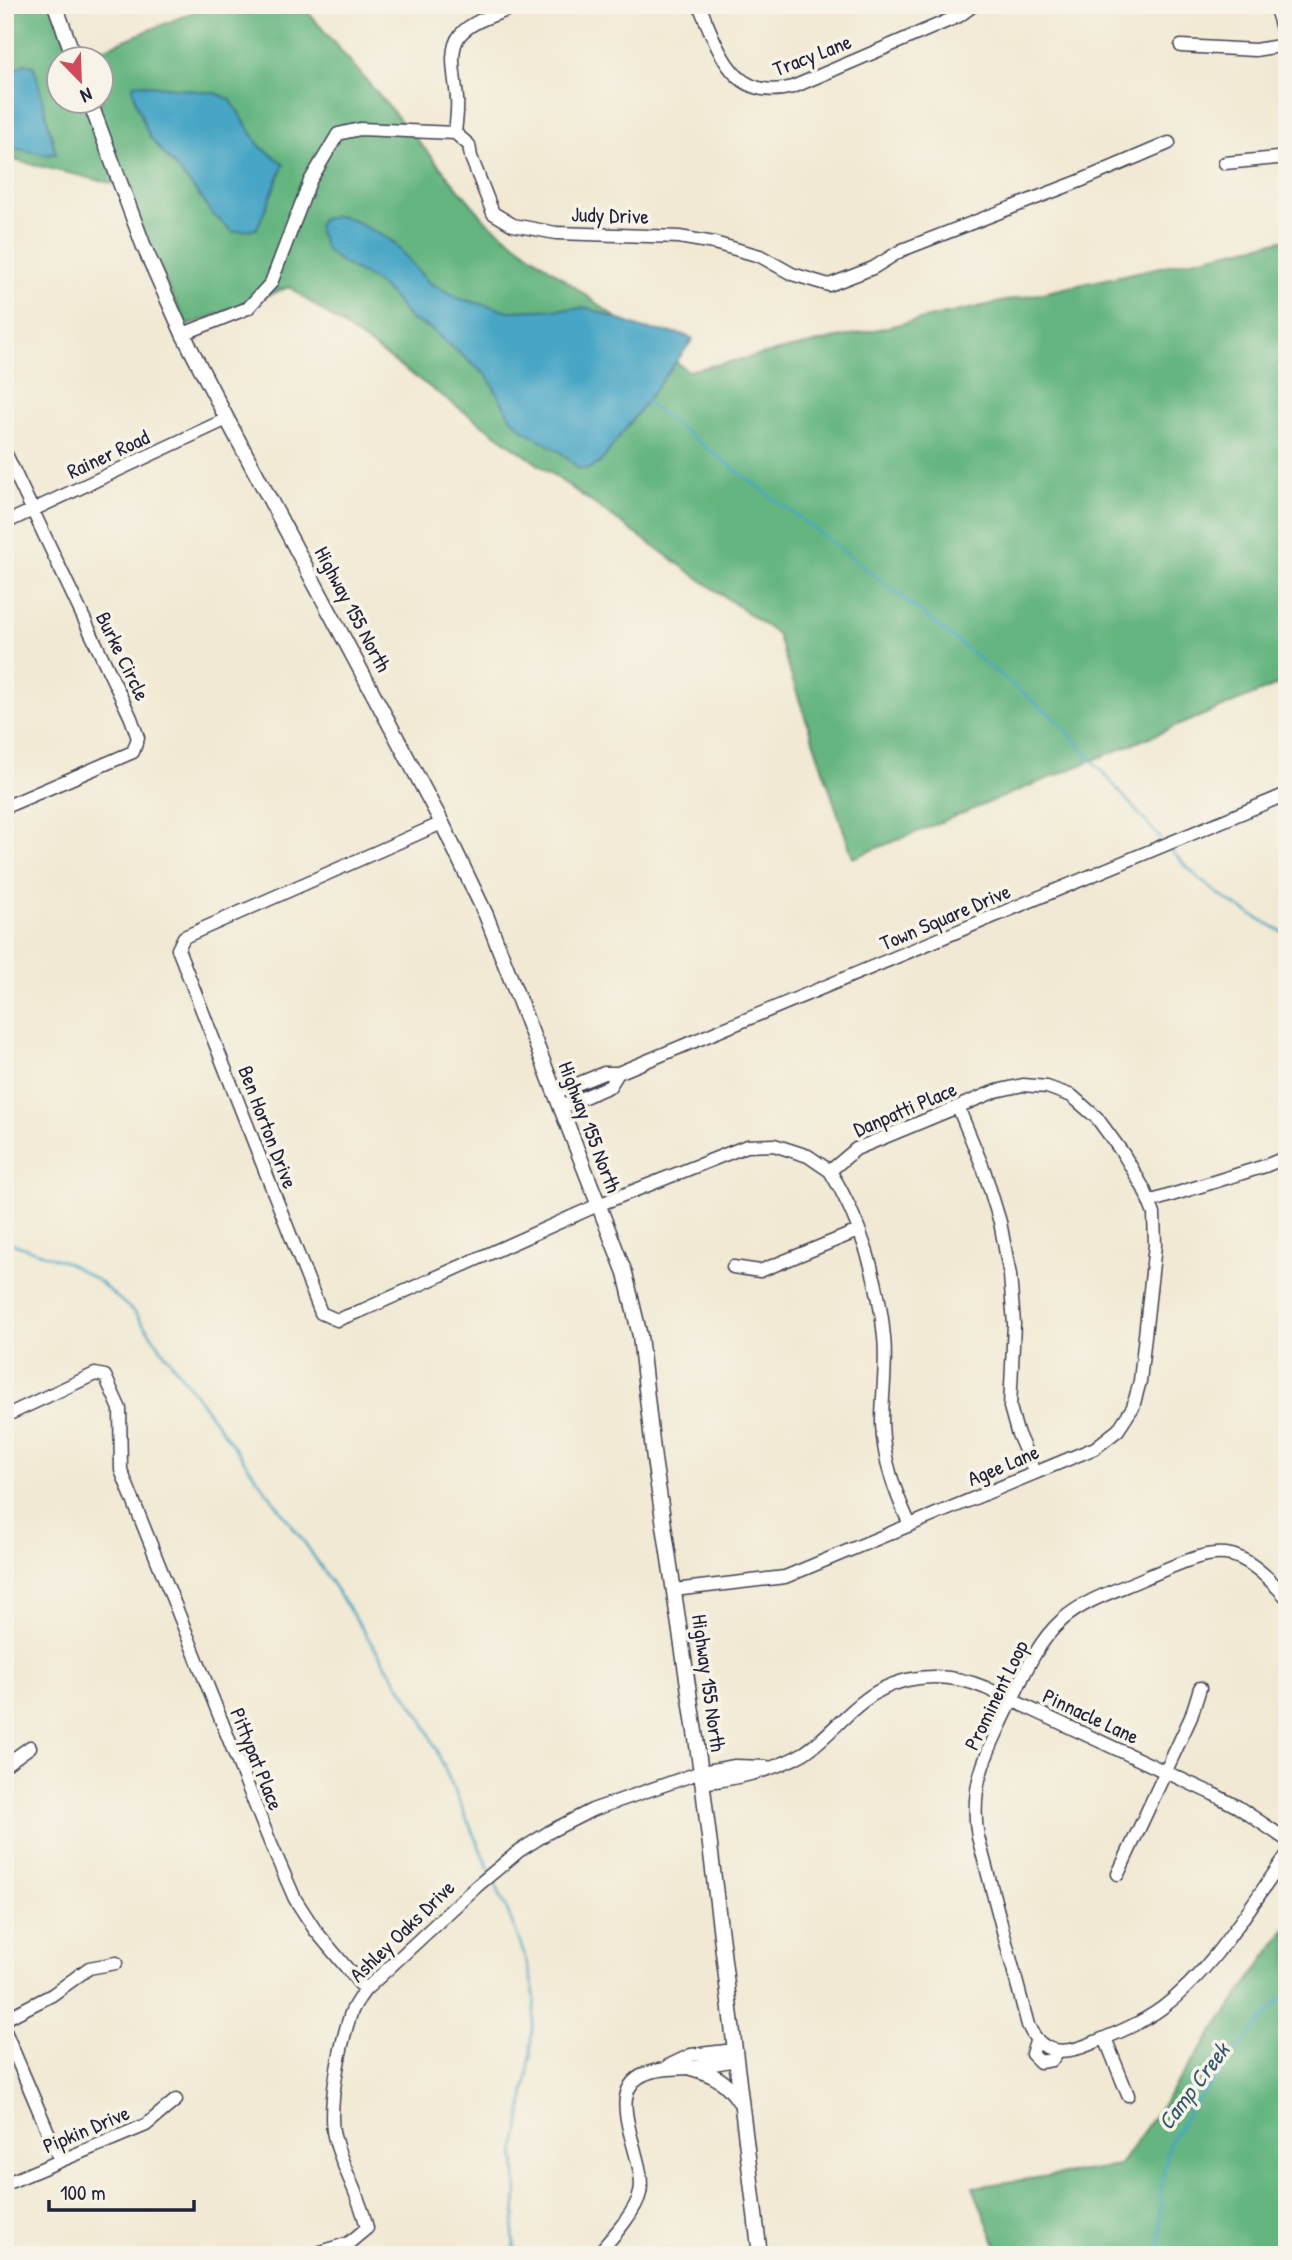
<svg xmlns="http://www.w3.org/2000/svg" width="1292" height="2260" font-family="'Patrick Hand',sans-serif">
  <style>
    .forest { fill: #65b580; stroke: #446c5e; stroke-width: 2 }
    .water { fill: #46a6c5; stroke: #346480; stroke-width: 2 }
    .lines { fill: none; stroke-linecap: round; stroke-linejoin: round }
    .stream { stroke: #46a6c5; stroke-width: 2.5 }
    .minor-casing { stroke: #414052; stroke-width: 15 }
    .major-casing { stroke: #414052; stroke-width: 17 }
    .minor { stroke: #fff; stroke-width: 12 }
    .major { stroke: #fff; stroke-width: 14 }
    .labels { text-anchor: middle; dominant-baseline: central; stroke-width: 7; stroke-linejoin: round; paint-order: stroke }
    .street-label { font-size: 21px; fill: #22223b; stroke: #f7f3e8 }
    .water-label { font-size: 23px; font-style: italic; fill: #305772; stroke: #f7f3e8 }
  </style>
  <rect width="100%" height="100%" fill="#f7f3e8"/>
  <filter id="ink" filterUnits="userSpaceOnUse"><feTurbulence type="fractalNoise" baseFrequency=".0143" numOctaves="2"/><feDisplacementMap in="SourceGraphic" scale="14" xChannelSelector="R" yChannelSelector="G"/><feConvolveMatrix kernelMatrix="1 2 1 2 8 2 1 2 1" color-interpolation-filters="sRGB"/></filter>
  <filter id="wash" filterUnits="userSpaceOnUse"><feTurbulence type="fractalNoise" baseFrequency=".00686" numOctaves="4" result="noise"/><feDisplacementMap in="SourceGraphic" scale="28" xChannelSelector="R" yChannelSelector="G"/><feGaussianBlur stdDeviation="1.57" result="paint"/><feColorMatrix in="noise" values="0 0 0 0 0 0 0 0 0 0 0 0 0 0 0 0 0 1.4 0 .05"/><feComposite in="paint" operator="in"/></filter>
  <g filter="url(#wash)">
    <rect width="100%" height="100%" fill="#f1e9d3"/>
    <path class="forest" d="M5 5H54L71 59 60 60V102H102V60L78 59 211 5H302L487 222 688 371 1287 239V681L853 858 777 634 289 287 187 326 119 185 5 158Z
      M1287 1927V2255H1000L973 2187 1119 2166Z"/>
    <path class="water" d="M25 64 34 66 56 154 47 155 5 146V76Z
      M134 83 215 93 230 99 260 146 284 164 257 229 233 232 212 214 201 197 149 136 137 105 133 90Z
      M337 216 351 219 392 241 428 282 461 299 509 311 588 308 644 329 681 334 693 339 600 463 588 469 578 468 560 452 524 430 510 417 488 377 428 327 411 320 387 291 370 278 342 263 326 250 318 229 319 223 323 219Z"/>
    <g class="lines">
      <path class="stream" d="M646 402 855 560 1058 721 1161 839
        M1172 851C1206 891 1241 910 1287 934
        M5 1241 68 1263 97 1280 135 1313 307 1546 424 1722 489 1869
        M493 1878C509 1915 527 1953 534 1993 537 2013 530 2034 531 2054L515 2155 517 2195 513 2236 516 2255
        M1160 2255V2197L1168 2146 1192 2106 1263 2019 1287 1993"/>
    </g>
  </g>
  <g filter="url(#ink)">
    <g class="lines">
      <g class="minor-casing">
        <path id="minor" d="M699 5C719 50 732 103 793 87L959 16 974 5
          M1275 5 1287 46
          M1181 46 1255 50 1286 45
          M455 133C456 122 458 110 457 99 456 80 447 51 460 35 473 19 502 13 520 5
          M1225 163 1287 157
          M183 334 248 308 271 283 310 181 338 134 360 129 455 133 469 145 471 157 493 213 513 225 556 233 679 237 714 243 760 256 792 274 829 285 873 268 902 250 1080 181 1169 143
          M5 452 131 718 138 738 133 752 5 807
          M5 523 227 419
          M442 823 184 937 178 949 321 1313 337 1320 363 1310 598 1205 747 1146 774 1145 808 1156 830 1171 856 1149 996 1091 1023 1085 1047 1087 1072 1096 1097 1118 1124 1155 1144 1189 1154 1214 1155 1245 1140 1381 1133 1407 1118 1430 1095 1448 785 1577 674 1590
          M555 1093 604 1073H618L1287 794
          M561 1107 610 1086 618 1073
          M958 1107 984 1170 1000 1222 1010 1275 1014 1324 1010 1407 1017 1432 1035 1473
          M830 1171C860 1219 879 1280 884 1337 887 1365 882 1394 882 1423 883 1460 895 1492 910 1525
          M1149 1202 1265 1166 1287 1157
          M733 1267 760 1271 858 1231
          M5 1416 95 1374 105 1376 120 1409 121 1470 270 1842 295 1899 315 1930 365 1990
          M1287 1598C1232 1537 1217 1548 1147 1577 1118 1590 1086 1599 1062 1620 1034 1645 1021 1682 1005 1715 994 1739 981 1763 977 1790 975 1806 975 1822 978 1837L1028 2025C1041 2055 1064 2055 1090 2044 1115 2034 1140 2024 1162 2008 1213 1970 1250 1906 1287 1855
          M5 1765 30 1747
          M702 1783C735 1779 775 1770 804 1753 827 1738 843 1716 865 1700 900 1673 946 1671 986 1688L1213 1794 1238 1807 1287 1840
          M1118 1874 1191 1717 1200 1688
          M5 2019 52 1995 89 1968 116 1963
          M5 2031 60 2160
          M1105 2038 1128 2095
          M1037 2039 1032 2054 1040 2062 1052 2060 1058 2051
          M668 2066 691 2055 735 2050
          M5 2184 146 2125 176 2100
          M312 2255 349 2243 367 2228C360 2196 342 2168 334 2136 327 2107 341 2042 351 2013 354 2005 360 1997 365 1990L477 1886 519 1851 549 1832 592 1810 701 1772 735 1766 767 1767
          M597 2255C610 2240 636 2212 640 2193 648 2158 600 2093 645 2074 658 2068 674 2069 688 2068 704 2066 720 2063 736 2060"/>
      </g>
      <g class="major-casing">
        <path id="major" d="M55 5 75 60
          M90 102 144 247 183 334 227 419 442 823 486 915 625 1273 640 1336 654 1459 701 1772 760 2255
          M691 2068C713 2074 727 2081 739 2101"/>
      </g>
      <use href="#minor" class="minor"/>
      <use href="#major" class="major"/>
    </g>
  </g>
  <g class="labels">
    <g class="street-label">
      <text transform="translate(812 55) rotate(-21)">Tracy Lane</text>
      <text transform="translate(610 215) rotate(2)">Judy Drive</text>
      <text transform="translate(108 454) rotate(-25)">Rainer Road</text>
      <text transform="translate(353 609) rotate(62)">Highway 155 North</text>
      <text transform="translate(123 656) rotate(64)">Burke Circle</text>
      <text transform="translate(945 917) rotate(-23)">Town Square Drive</text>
      <text transform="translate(905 1109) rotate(-23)">Danpatti Place</text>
      <text transform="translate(268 1127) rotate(69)">Ben Horton Drive</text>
      <text transform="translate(590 1127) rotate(69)">Highway 155 North</text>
      <text transform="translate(1003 1465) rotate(-23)">Agee Lane</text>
      <text transform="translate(709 1683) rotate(82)">Highway 155 North</text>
      <text transform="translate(996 1695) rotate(-64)">Prominent Loop</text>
      <text transform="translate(1091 1716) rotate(25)">Pinnacle Lane</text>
      <text transform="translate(257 1759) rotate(68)">Pittypat Place</text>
      <text transform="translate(402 1931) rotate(-44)">Ashley Oaks Drive</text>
      <text transform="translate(86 2129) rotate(-23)">Pipkin Drive</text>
    </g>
    <g class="water-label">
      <text transform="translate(1193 2086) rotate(-53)">Camp Creek</text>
    </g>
  </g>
  <rect width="1292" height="2260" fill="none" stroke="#f7f3e8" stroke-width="28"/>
  <g transform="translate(80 80) rotate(157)"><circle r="33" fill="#f7f3e8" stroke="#a29fa3" stroke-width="2"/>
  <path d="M0-5L12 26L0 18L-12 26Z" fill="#d1495b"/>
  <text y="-10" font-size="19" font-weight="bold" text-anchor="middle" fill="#22223b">N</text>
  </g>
  <path d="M49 2200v10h145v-10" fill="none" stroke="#22223b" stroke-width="3.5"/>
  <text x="60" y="2200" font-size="21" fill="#22223b" stroke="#f7f3e8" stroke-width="5" paint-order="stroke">100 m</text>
</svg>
